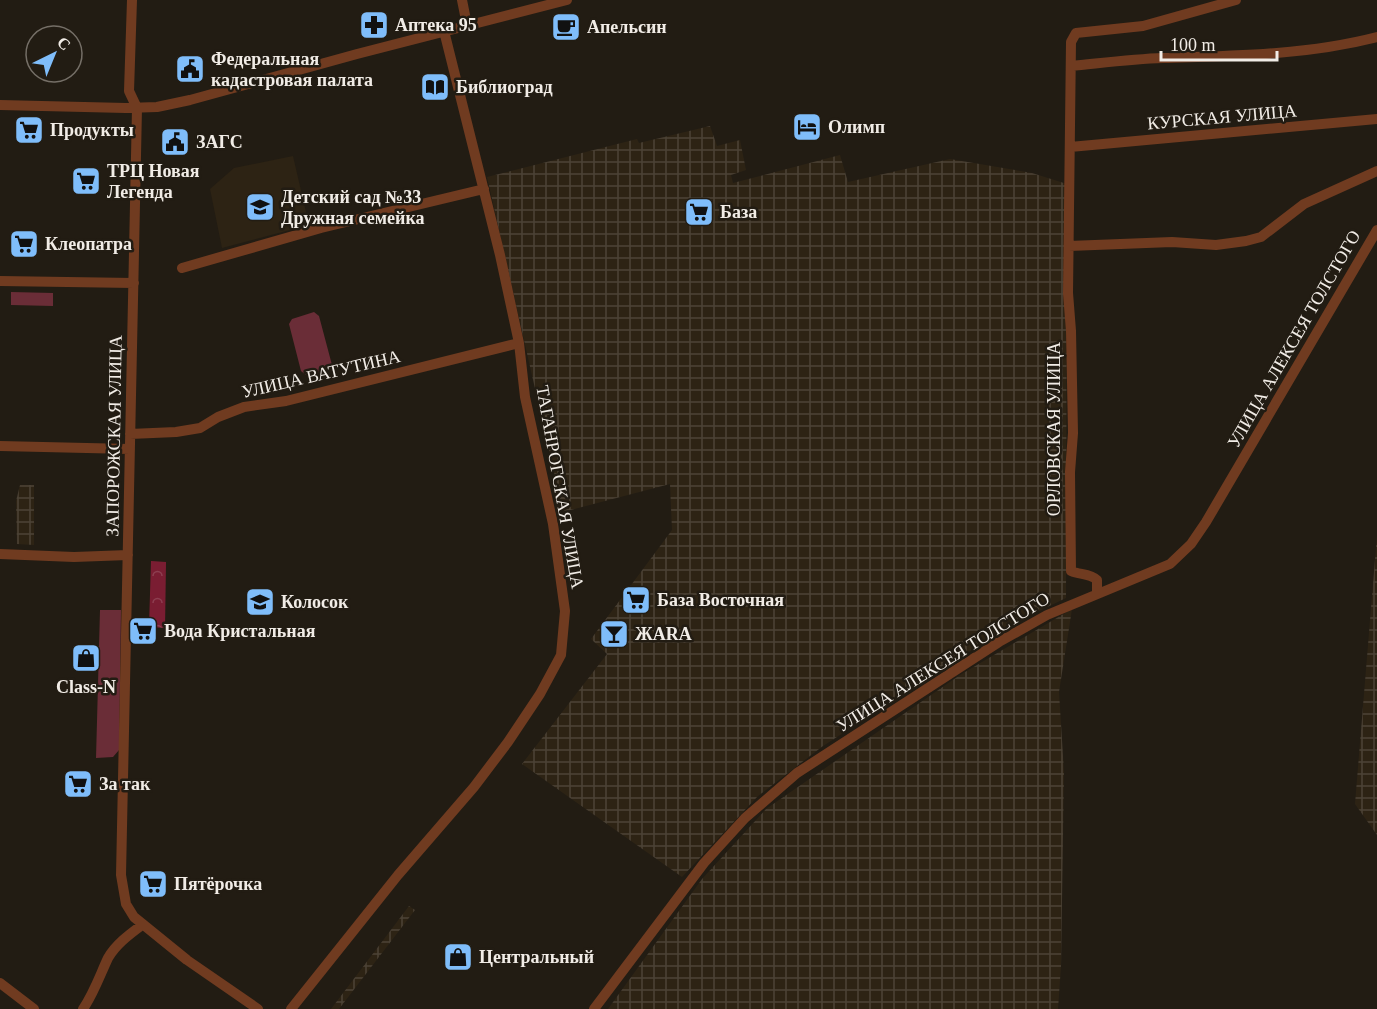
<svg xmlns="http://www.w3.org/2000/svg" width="1377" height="1009" font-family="Georgia,serif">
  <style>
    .built { fill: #2d2314 }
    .industrial { fill: url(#industrial-grid) }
    .green { fill: #6a2d37 }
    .forest { fill: url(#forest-crowns) }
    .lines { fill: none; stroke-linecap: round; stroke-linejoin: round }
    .minor { stroke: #703b20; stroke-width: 10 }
    .labels { text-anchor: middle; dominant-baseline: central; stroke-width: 5; stroke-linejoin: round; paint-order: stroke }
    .poi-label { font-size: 18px; font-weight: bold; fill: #f1ece6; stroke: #221c13; text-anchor: start }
    .street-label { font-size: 18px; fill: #f1ece6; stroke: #221c13 }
  </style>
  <defs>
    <pattern id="industrial-grid" width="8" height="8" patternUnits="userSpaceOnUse" patternTransform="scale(1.5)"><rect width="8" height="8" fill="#2d2314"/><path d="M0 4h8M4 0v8" fill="none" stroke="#4c4336"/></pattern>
    <pattern id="forest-crowns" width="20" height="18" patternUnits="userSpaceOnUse" patternTransform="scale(1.5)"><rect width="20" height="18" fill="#7a1d32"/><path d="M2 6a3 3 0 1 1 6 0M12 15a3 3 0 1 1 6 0" fill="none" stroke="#8d3e50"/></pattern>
  </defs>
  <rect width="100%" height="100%" fill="#221c13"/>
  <path class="built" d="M293 156 309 225 222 248 210 189 234 168Z"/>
  <path class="industrial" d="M710 126 717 146 740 140 746 170 731 175 733 183 840 155 848 182 950 159 1032 173 1067 184 1066 598 1012 624 823 746 758 796 682 877 522 764 607 654 591 639 672 530 670 484 563 512 487 177 637 139 639 143Z
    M20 485H34V545L17 544 16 501Z
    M1377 535V835L1355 804Z
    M1072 609 1059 692 1064 772 1061 966 1058 1009H608L702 879 766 809 960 675Z
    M409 906 415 910 339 1009H331Z"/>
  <path class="green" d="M11 292 53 293V306L11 305Z
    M314 312 319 316 332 365 330 370 307 376 301 371 289 324 292 319Z
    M100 610H121L119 750 113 757 96 758Z"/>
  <path class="forest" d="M151 561 166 562 165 628 149 627Z"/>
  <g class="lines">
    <path class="minor" d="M132 0 129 91 137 108 121 875 126 904 134 917 187 960 258 1009
      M462 0 467 25
      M1071 66C1102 63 1132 59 1163 58 1234 56 1307 55 1377 37
      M0 105 126 108 157 107 190 100 357 54 567 0
      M1070 147 1377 119
      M1069 246 1172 242 1216 245 1246 241 1261 237 1304 204 1377 171
      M182 268 321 228 484 189
      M0 281 134 283
      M130 434 176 432 200 428 218 417 244 407 286 401 519 343
      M0 446 130 449
      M0 554 74 557 128 555
      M1097 594V580C1090 573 1080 575 1071 571L1070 472 1073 433 1071 331 1068 293 1071 42 1076 33 1143 26 1236 0
      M0 983 34 1009
      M83 1009C94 993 100 975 108 958 116 944 130 934 142 925
      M291 1009 398 875 474 787 508 742 540 694 561 655 565 611 553 524 525 397 519 343 500 255 444 31
      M594 1009 704 863 745 818 797 773 999 642 1047 615 1170 564 1191 544 1206 522 1377 230"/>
  </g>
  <defs>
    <g id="pharmacy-square" transform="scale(1.5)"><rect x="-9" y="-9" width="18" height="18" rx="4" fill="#7fbdfa" stroke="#221c13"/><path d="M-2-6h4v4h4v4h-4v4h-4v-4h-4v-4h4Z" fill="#111"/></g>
    <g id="cafe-square" transform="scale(1.5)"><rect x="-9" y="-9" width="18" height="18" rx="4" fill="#7fbdfa" stroke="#221c13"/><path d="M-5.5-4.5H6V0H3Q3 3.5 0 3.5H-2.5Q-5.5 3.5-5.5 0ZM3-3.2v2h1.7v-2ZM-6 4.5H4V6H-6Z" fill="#111"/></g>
    <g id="civic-square" transform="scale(1.5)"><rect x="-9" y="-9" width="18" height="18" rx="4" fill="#7fbdfa" stroke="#221c13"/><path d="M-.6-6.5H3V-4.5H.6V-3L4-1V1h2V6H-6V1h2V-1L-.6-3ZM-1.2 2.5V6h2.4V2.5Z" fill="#111"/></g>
    <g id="library-square" transform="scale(1.5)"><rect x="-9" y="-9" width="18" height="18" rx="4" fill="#7fbdfa" stroke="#221c13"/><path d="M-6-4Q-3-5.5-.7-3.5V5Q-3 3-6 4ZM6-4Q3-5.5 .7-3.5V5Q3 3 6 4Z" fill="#111"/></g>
    <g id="hotel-square" transform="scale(1.5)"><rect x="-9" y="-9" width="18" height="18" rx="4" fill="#7fbdfa" stroke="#221c13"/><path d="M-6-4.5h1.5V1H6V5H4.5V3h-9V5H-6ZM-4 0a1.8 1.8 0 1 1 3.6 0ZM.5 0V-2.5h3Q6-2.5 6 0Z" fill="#111"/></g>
    <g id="supermarket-square" transform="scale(1.5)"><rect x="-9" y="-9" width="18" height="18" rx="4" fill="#7fbdfa" stroke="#221c13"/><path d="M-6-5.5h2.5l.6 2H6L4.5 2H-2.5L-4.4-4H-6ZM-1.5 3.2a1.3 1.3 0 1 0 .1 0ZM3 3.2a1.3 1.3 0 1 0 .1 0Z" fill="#111"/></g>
    <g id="school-square" transform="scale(1.5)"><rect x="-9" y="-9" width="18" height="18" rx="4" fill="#7fbdfa" stroke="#221c13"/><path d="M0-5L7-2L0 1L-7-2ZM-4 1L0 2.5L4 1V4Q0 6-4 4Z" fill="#111"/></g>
    <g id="bar-square" transform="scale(1.5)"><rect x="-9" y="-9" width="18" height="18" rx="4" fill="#7fbdfa" stroke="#221c13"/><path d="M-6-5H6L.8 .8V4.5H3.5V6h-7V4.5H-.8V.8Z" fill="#111"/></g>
    <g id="shop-square" transform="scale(1.5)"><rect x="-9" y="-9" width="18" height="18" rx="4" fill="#7fbdfa" stroke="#221c13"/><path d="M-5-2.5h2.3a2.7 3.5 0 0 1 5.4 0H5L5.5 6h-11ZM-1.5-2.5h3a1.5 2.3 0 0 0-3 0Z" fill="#111"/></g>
  </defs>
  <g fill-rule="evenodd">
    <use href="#pharmacy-square" x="374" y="25"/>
    <use href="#cafe-square" x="566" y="27"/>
    <use href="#civic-square" x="190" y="69"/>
    <use href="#library-square" x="435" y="87"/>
    <use href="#hotel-square" x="807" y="127"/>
    <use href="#supermarket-square" x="29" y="130"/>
    <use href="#civic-square" x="175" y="142"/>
    <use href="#supermarket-square" x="86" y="181"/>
    <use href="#school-square" x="260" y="207"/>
    <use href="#supermarket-square" x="699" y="212"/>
    <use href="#supermarket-square" x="24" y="244"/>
    <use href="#supermarket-square" x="636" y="600"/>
    <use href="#school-square" x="260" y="602"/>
    <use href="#supermarket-square" x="143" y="631"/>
    <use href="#bar-square" x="614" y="634"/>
    <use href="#shop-square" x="86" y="658"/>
    <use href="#supermarket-square" x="78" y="784"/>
    <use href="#supermarket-square" x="153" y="884"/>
    <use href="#shop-square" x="458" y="957"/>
  </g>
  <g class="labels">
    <g class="poi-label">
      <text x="395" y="25">Аптека 95</text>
      <text x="587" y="27">Апельсин</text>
      <text x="211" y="59">Федеральная<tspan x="211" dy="21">кадастровая палата</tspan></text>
      <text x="456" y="87">Библиоград</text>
      <text x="828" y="127">Олимп</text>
      <text x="50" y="130">Продукты</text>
      <text x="196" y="142">ЗАГС</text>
      <text x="107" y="171">ТРЦ Новая<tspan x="107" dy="21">Легенда</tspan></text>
      <text x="281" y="197">Детский сад №33<tspan x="281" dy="21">Дружная семейка</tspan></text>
      <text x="720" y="212">База</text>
      <text x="45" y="244">Клеопатра</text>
      <text x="657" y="600">База Восточная</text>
      <text x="281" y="602">Колосок</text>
      <text x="164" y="631">Вода Кристальная</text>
      <text x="635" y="634">ЖАRА</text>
      <text x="86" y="687" text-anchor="middle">Class-N</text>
      <text x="99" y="784">За так</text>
      <text x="174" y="884">Пятёрочка</text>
      <text x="479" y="957">Центральный</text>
    </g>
    <g class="street-label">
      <text transform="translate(1222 117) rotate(-5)">КУРСКАЯ УЛИЦА</text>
      <text transform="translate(1294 339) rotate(-60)">УЛИЦА АЛЕКСЕЯ ТОЛСТОГО</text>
      <text transform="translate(321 374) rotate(-13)">УЛИЦА ВАТУТИНА</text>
      <text transform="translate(1054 429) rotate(-90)">ОРЛОВСКАЯ УЛИЦА</text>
      <text transform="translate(114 436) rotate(-89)">ЗАПОРОЖСКАЯ УЛИЦА</text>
      <text transform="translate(560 487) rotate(80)">ТАГАНРОГСКАЯ УЛИЦА</text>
      <text transform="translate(943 662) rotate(-32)">УЛИЦА АЛЕКСЕЯ ТОЛСТОГО</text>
    </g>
  </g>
  <g transform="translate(54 54) rotate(43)"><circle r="28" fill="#221c13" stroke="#756f67" stroke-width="1.5"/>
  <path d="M0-4.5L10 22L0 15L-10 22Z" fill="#7fbdfa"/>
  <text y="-9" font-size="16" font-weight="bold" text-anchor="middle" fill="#f1ece6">С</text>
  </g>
  <path d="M1161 51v9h116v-9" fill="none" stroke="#f1ece6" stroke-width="3"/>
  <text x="1170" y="51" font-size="18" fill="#f1ece6" stroke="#221c13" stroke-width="4.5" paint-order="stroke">100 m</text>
</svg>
